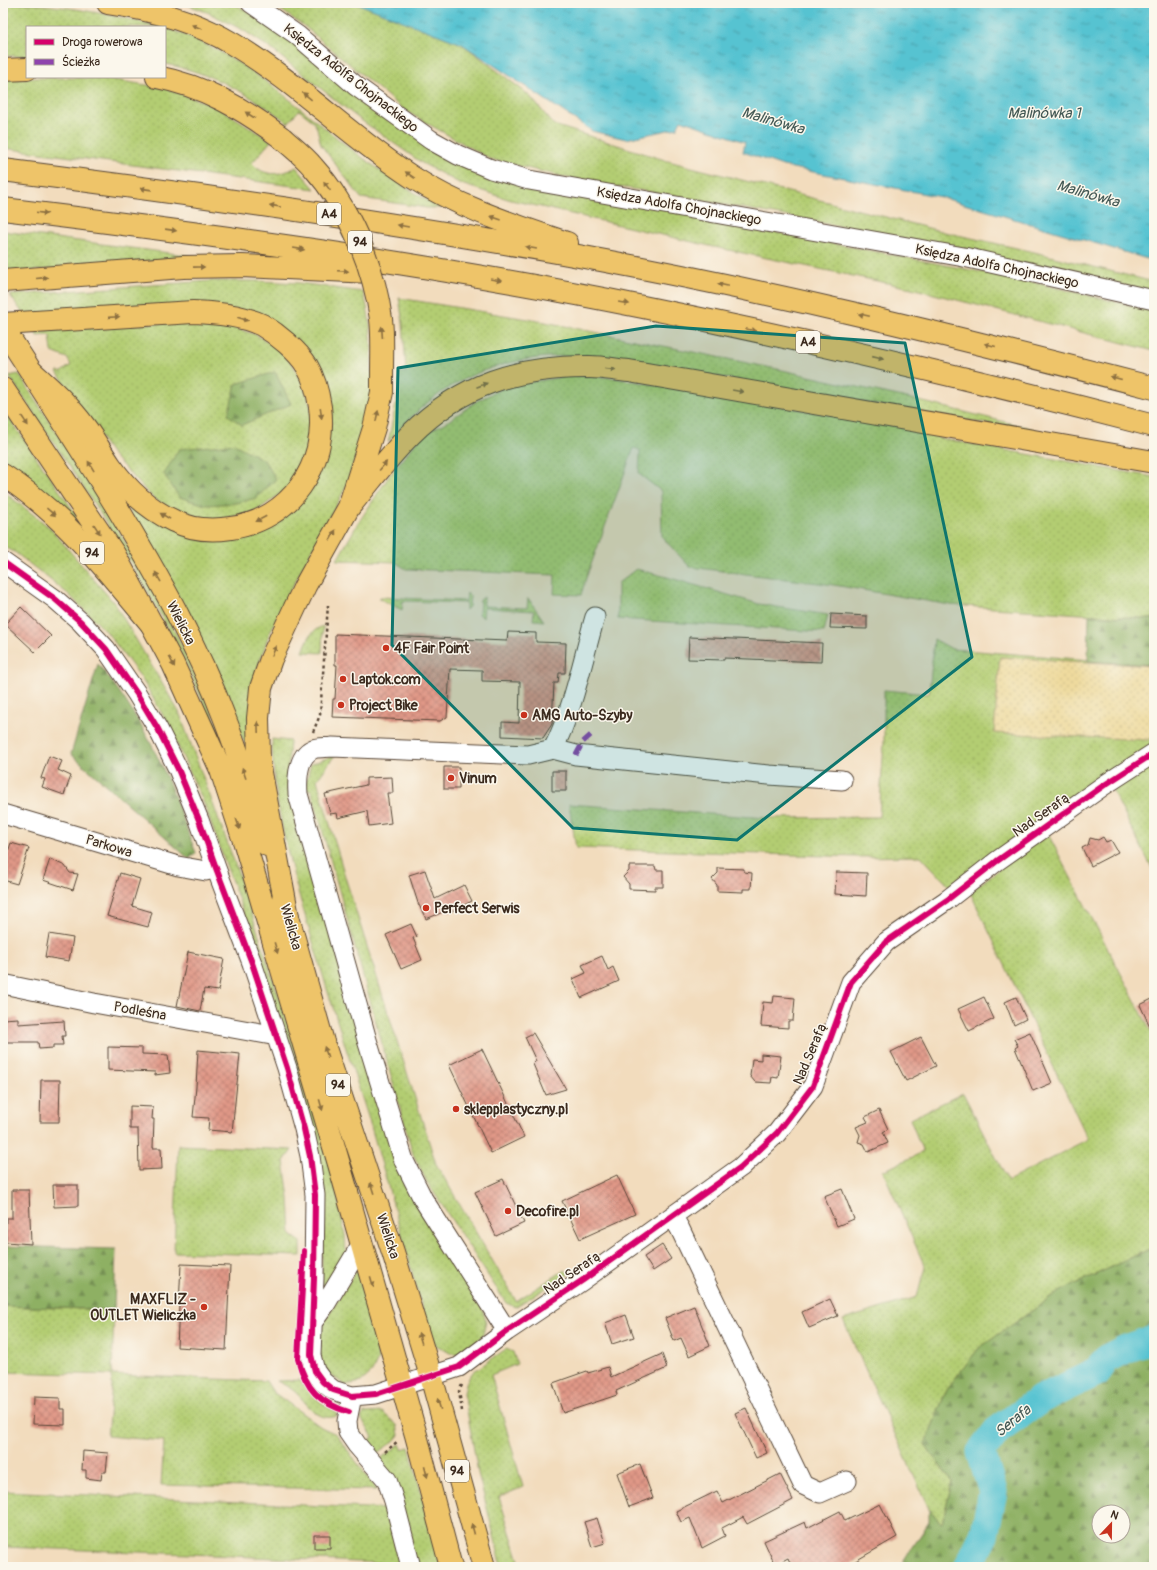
<svg xmlns="http://www.w3.org/2000/svg" width="1157" height="1570" font-family="Pangolin,sans-serif">
  <style>
    .grass { fill: url(#grass-dots); stroke: #777c48 }
    .forest { fill: url(#forest-firs); stroke: #646d41; fill-rule: evenodd }
    .sand { fill: url(#sand-dots); stroke: #94825e }
    .water { fill: url(#water-ripples); stroke: #497678 }
    .lines { fill: none; stroke-linecap: round; stroke-linejoin: round }
    .river { stroke: #57c3d1; stroke-width: 29 }
    .building { fill: url(#building-cross-hatch) }
    .minor-casing { stroke: #564536; stroke-width: 21 }
    .major-casing { stroke: #564536; stroke-width: 24 }
    .highway-casing { stroke: #564536; stroke-width: 24 }
    .path { stroke: #564536; stroke-width: 2.5; stroke-dasharray: 3 3; stroke-linecap: butt }
    .minor { stroke: #fff; stroke-width: 19 }
    .major { stroke: #eec469; stroke-width: 22 }
    .highway { stroke: #eec469; stroke-width: 22 }
    .highway-bridge-casing { stroke: #564536; stroke-width: 24; stroke-linecap: butt }
    .highway-bridge { stroke: #eec469; stroke-width: 22 }
    .quiet { stroke: #8e44ad; stroke-width: 5; stroke-dasharray: 10 5; stroke-linecap: butt }
    .cycleway-casing { stroke: #fbf7ec; stroke-width: 8 }
    .cycleway { stroke: #d6006c; stroke-width: 6 }
    .oneway { fill: #8c6f40 }
    .marked { fill: #0f766e; fill-opacity: 0.2; stroke: #0f766e; stroke-width: 3; stroke-linejoin: round }
    .poi-dot { fill: #c8321e; stroke: #fbf7ec; stroke-width: 1.5 }
    .labels { text-anchor: middle; dominant-baseline: central; stroke-width: 3; stroke-linejoin: round; paint-order: stroke }
    .shield { fill: #fbf7ec; stroke: #75685c; stroke-width: 1 }
    .shield-label { font-size: 13px; font-weight: bold; fill: #3b2a1e }
    .street-label { font-size: 14px; fill: #3b2a1e; stroke: #fbf7ec }
    .poi-label { font-size: 14px; font-weight: bold; fill: #3b2a1e; stroke: #fbf7ec; text-anchor: start }
    .water-label { font-size: 15px; font-style: italic; fill: #435854; stroke: #fbf7ec }
  </style>
  <defs>
    <pattern id="grass-dots" width="8" height="8" patternUnits="userSpaceOnUse"><rect width="8" height="8" fill="#b3cd72"/><path d="M2 2h.1M6 6h.1" fill="none" stroke="#9bb062" stroke-width="1.8" stroke-linecap="round"/></pattern>
    <pattern id="forest-firs" width="22" height="20" patternUnits="userSpaceOnUse"><rect width="22" height="20" fill="#8eb064"/><path d="M5 1l3.5 6h-7zM16 11l3.5 6h-7z" fill="#758f52"/></pattern>
    <pattern id="sand-dots" width="8" height="8" patternUnits="userSpaceOnUse"><rect width="8" height="8" fill="#eeda9e"/><path d="M2 2h.1M6 6h.1" fill="none" stroke="#cdbb88" stroke-width="1.8" stroke-linecap="round"/></pattern>
    <pattern id="water-ripples" width="26" height="14" patternUnits="userSpaceOnUse"><rect width="26" height="14" fill="#57c3d1"/><path d="M2 4q2-2 4 0t4 0M15 11q2-2 4 0t4 0" fill="none" stroke="#499fa9"/></pattern>
    <pattern id="building-cross-hatch" width="8" height="8" patternUnits="userSpaceOnUse"><rect width="8" height="8" fill="#e09887"/><path d="M0 0l8 8M0 8l8-8" fill="none" stroke="#b77c6e"/></pattern>
  </defs>
  <rect width="100%" height="100%" fill="#fbf7ec"/>
  <filter id="ink" filterUnits="userSpaceOnUse"><feTurbulence type="fractalNoise" baseFrequency=".025" numOctaves="2"/><feDisplacementMap in="SourceGraphic" scale="8" xChannelSelector="R" yChannelSelector="G"/><feConvolveMatrix kernelMatrix="1 2 1 2 8 2 1 2 1" color-interpolation-filters="sRGB"/></filter>
  <filter id="wash" filterUnits="userSpaceOnUse"><feTurbulence type="fractalNoise" baseFrequency=".012" numOctaves="4" result="noise"/><feDisplacementMap in="SourceGraphic" scale="16" xChannelSelector="R" yChannelSelector="G"/><feGaussianBlur stdDeviation="0.9" result="paint"/><feColorMatrix in="noise" values="0 0 0 0 0 0 0 0 0 0 0 0 0 0 0 0 0 1.4 0 .05"/><feComposite in="paint" operator="in"/></filter>
  <g filter="url(#wash)">
    <rect width="100%" height="100%" fill="#f2dcbd"/>
    <path class="grass" d="M3 3C56 3 109 14 161 27H27V56H3Z
      M183 3H232L244 9 291 39 450 161 748 227 1028 281 1154 311V351L911 288 714 247 511 200 461 184 422 163 358 118 270 48 243 30 209 13Z
      M271 3H356L462 44 529 95 554 125 668 161 944 232 1030 251 1154 282V292L839 226 683 197 581 181 490 159 404 110 304 26Z
      M165 28C237 50 290 101 347 146 377 169 408 190 441 208H427L361 198 321 145 317 128 313 121 299 110 288 123C252 95 210 72 165 64Z
      M34 78H81L115 80 165 88 218 107 271 141 252 163C264 177 280 176 296 167L315 189 3 148V79Z
      M3 231 200 257 3 273Z
      M210 281H258L299 283 363 292C371 317 373 346 371 372L375 373 373 400 347 485 284 602 268 637 257 670 248 749 125 502V500L151 519 269 525 331 423 268 321 24 315 10 295Z
      M399 298 540 321 782 370 907 398 1026 427 1056 436 605 357C537 352 473 362 420 409 408 419 398 431 388 442L397 399 399 373 406 372 403 323Z
      M188 321 225 325 257 335 281 351 292 364 304 384 311 408 309 450 287 489 255 512 217 520 186 516 153 498 111 453 57 372 59 371 60 373 71 365 67 358 52 352 50 335 37 336 35 331Z
      M19 374C86 479 157 583 206 698 221 733 232 770 244 806 224 755 205 702 180 652 132 555 69 466 9 376Z
      M575 375 614 378 937 433 938 438 1154 477V619L950 605 834 585 690 567 662 537 661 491 639 474 640 450 634 448 586 578 581 595 554 594 555 575 406 569 395 562 337 560 357 525 389 476 423 434 447 422 477 401 507 386Z
      M3 409 84 526 83 528 48 495 3 465Z
      M3 491 49 527 115 604 179 712 237 869 327 1143 345 1235 346 1256 321 1294 324 1198 262 964 203 801 167 722 140 676 106 631 67 593 16 553 3 546Z
      M636 569 667 577 759 604 828 615 824 632 618 619V583Z
      M467 593 470 596 469 607 466 610V603L403 601 402 610 380 599V597L466 601Z
      M484 597V606L527 608 528 598 544 621 533 620 534 611 484 608 483 618 479 614 480 600Z
      M323 626 322 653 303 652C308 639 310 631 323 626Z
      M934 639 952 649 1154 665V744L949 886 921 856 856 857 576 848 569 804 767 818 879 817 884 741V690L929 694Z
      M272 739 290 741 287 779 395 1157 481 1304 486 1321 483 1335 472 1347 461 1354 450 1353 434 1344 427 1326C408 1259 390 1191 370 1123 356 1078 341 1034 327 989 304 910 273 823 272 739Z
      M335 755 317 780 346 880 436 1164 516 1301 565 1270 569 1274 515 1307 506 1303 427 1182 413 1154 311 790 304 789 311 764Z
      M1154 762V872L1112 790Z
      M1047 832 1154 1037V1247L1059 1292 979 1348 947 1389 925 1445 952 1482 942 1524 929 1509 843 1320 917 1297 925 1267 883 1171 923 1152 910 1119 963 1093 1008 1181 1088 1139 970 892Z
      M178 1145 292 1150 284 1161 289 1198 291 1235 301 1242V1256L174 1252Z
      M357 1269 374 1331 378 1359 372 1372 361 1382 345 1385 331 1375 320 1361V1329Z
      M3 1306 114 1310 112 1375 266 1381 273 1392 321 1427 336 1434 377 1490 161 1485 164 1441 107 1436 112 1385 111 1375 3 1372Z
      M506 1349 513 1352 517 1364 491 1375 523 1487 499 1497 521 1567H502L478 1473 464 1393 467 1381 473 1372Z
      M300 1380C310 1394 320 1404 336 1411L337 1416C316 1423 307 1402 294 1391 289 1387 283 1384 277 1381Z
      M382 1412 397 1425 399 1435 394 1441 377 1453 368 1441 373 1437 361 1418 364 1413Z
      M400 1444 402 1449 409 1447 441 1567H417L380 1459Z
      M3 1491 389 1509 401 1564 191 1554 3 1547Z"/>
    <path class="forest" d="M275 372 291 404 242 425 228 415 236 384Z
      M234 444 264 460 276 479 256 498 237 503 206 505 179 497 164 474 179 449Z
      M1089 615 1154 619V665L1088 661Z
      M98 664C122 693 144 727 160 762 174 792 184 823 196 853L189 859 71 754Z
      M3 1246 116 1249 114 1310 3 1306Z
      M1154 1247V1567H900L929 1522V1509L942 1524 952 1482 925 1445 947 1389 979 1348 1059 1292ZM1099 1512H1123V1536H1099Z"/>
    <path class="sand" d="M1000 657 1154 666V736L1148 740 994 733Z"/>
    <path class="water" d="M356 3H1154V261L941 197 783 166 743 152 745 142 681 120 677 128 626 139 592 131 462 44Z"/>
    <g class="lines">
      <path class="river" d="M968 1567 984 1535 993 1492 981 1452 997 1431 1041 1399 1097 1372 1106 1359 1128 1348 1154 1339"/>
    </g>
    <g id="blocks">
      <path class="building" d="M21 607 51 636 35 652 5 624Z
        M831 614 867 616V629L830 628Z
        M508 632 536 633V642L566 643 565 673H559L558 683H554L552 724 543 738 502 736V722L519 723 520 682 482 681V670L450 669 447 717 440 721 332 717 333 699H335L337 665H335V634L507 641Z
        M689 637 822 643 821 662 724 658V660L688 659Z
        M49 756 62 761 58 770 71 776 64 795 42 787 45 779 41 778Z
        M444 767H459V789H444Z
        M552 771H566V791H552Z
        M392 777 393 793H387L391 823 369 826 367 811 338 818 337 813 330 814 325 794 366 785V778Z
        M1103 837 1106 842 1111 840 1118 852 1091 866 1082 848 1088 845 1090 838 1098 840Z
        M11 843 29 848 17 884 3 880V867Z
        M50 859 65 866 70 873 78 874 73 890 43 880Z
        M629 866H655L656 870H663V887H655V890L629 889V884L623 877 629 871Z
        M718 868 744 869V872L752 873 751 889H743V892L717 891V885L712 879 718 873Z
        M425 870 435 899 464 885 472 901 450 912 448 910 426 919 418 903 409 875Z
        M836 872 867 873 866 896 835 894Z
        M120 873 140 879 132 906 152 912 148 927 107 916Z
        M411 924 417 937 413 938 422 960 401 969 386 935Z
        M49 934 73 938 69 961 45 957Z
        M188 952 224 959 218 991 204 989 200 1011 177 1006Z
        M602 956 608 970 613 967 619 981 581 998 573 979 586 973 582 965Z
        M774 996 795 998 793 1021H788V1028L761 1026 763 1002 773 1003Z
        M984 997 994 1019 969 1031 958 1009Z
        M1016 997 1026 1019 1014 1025 1005 1002Z
        M1154 998V1035L1140 1005Z
        M18 1018V1024L64 1021 65 1036H62L63 1045H53V1048L39 1049 38 1042H3V1019Z
        M1030 1032 1052 1083 1033 1091 1015 1048 1018 1046 1014 1039Z
        M533 1033 566 1089 546 1095 533 1064 536 1061 525 1037Z
        M921 1037 936 1066 906 1081 891 1052Z
        M108 1047 142 1048V1054L168 1055 170 1073 155 1075V1072L108 1070Z
        M482 1049 524 1137 491 1153 449 1065Z
        M198 1050 240 1054 232 1132 208 1130 209 1118 193 1117 196 1087Z
        M761 1054 781 1056 778 1078 772 1077 771 1083 755 1082 750 1076 752 1059 761 1060Z
        M41 1080H60L59 1122H40Z
        M130 1106 153 1107 152 1119H154L153 1148H161L162 1169 139 1170 138 1129H130Z
        M879 1110 888 1129 883 1132 888 1143 868 1152 864 1144 858 1142 860 1135 856 1127 868 1122 865 1117Z
        M617 1175 635 1214 580 1239 562 1201Z
        M503 1179 524 1223 496 1236 475 1192Z
        M53 1185H78V1206L54 1207Z
        M842 1189 854 1219 837 1226 824 1196Z
        M12 1190H29L31 1244 6 1242V1218H12Z
        M662 1245 671 1259 653 1271 644 1257Z
        M181 1264 230 1266 226 1350 177 1347Z
        M830 1299 838 1316 809 1328 802 1312Z
        M694 1306 710 1346 689 1356 681 1338 674 1341 665 1318Z
        M626 1315 634 1337 612 1344 605 1323Z
        M662 1354 667 1368 616 1391 617 1395 563 1413 553 1383 587 1371 588 1373 608 1367 611 1377Z
        M34 1397 60 1398V1409H65V1425L33 1424Z
        M746 1408 767 1453 756 1458 735 1413Z
        M83 1451 108 1453 106 1472H102L101 1480 86 1478V1470H82Z
        M640 1464 653 1498 629 1507 617 1473Z
        M780 1474 793 1500 747 1524 743 1517 722 1528 725 1536 702 1548 690 1518 681 1522 676 1511 717 1491 723 1503Z
        M880 1504 897 1537 845 1567H792L788 1558 775 1565 764 1541 805 1522 807 1528 840 1511 845 1521Z
        M597 1518 605 1543 592 1547 584 1522Z
        M314 1535H330V1548H314Z"/>
    </g>
  </g>
  <g filter="url(#ink)">
    <use href="#blocks" fill-opacity="0" stroke="#564536" stroke-width="1"/>
    <g class="lines">
      <g class="minor-casing">
        <path id="minor" d="M251 3 297 35 356 86 431 140 458 155 491 169 529 180 964 257 1154 300
          M3 562 55 599 81 622 106 649 137 694 158 729 178 769 199 820 216 868 252 963 287 1068 304 1129 310 1156 315 1195 314 1278 311 1355 315 1371 323 1382 333 1390 352 1396 376 1394 459 1367 507 1331 583 1280 741 1167 777 1133 813 1086 851 982 886 942 947 900 997 861 1103 786 1154 753
          M553 749 576 755 769 775 842 780
          M3 814 178 866 206 871 216 868
          M3 984 94 1003 277 1036
          M673 1217 680 1229 803 1485 820 1493 847 1481
          M312 1323 325 1305 361 1245
          M507 1331 423 1199 404 1161 367 1040 298 794C297 779 297 756 313 749 319 747 327 748 332 747L528 755 553 749C573 711 583 658 595 617
          M352 1396 347 1421 348 1432 357 1445 387 1480 394 1501 411 1567"/>
      </g>
      <g class="major-casing">
        <path id="major" d="M3 328C42 388 81 448 118 509 158 576 197 645 225 719 241 760 254 803 267 845
          M3 389 114 554 173 664 221 770 245 844 339 1164 416 1435 451 1567
          M283 899 323 1042 393 1252 431 1376 484 1567"/>
      </g>
      <g class="highway-casing">
        <path id="highway" d="M108 3C150 9 197 22 233 44 297 82 350 137 412 177 460 208 514 225 567 243
          M3 70 27 69
          M157 77C204 86 244 109 282 138
          M3 170C186 193 369 219 551 251 754 287 954 336 1154 388
          M3 209C217 235 432 264 643 307 815 342 985 382 1154 426
          M3 281 183 267 242 266 371 272
          M3 324 193 312C216 313 241 315 262 325 277 334 298 351 307 366 314 378 318 393 320 407 328 465 290 520 231 528 211 531 192 530 174 521 148 509 126 488 110 465 101 452 94 439 85 427 69 405 51 389 32 372
          M3 475C64 514 108 572 154 627
          M349 507C369 483 388 457 410 435 461 384 519 366 590 367 603 367 616 370 629 371L1154 462
          M288 917 259 762 258 718 261 688 271 659 305 586 349 507 374 428 382 392V371"/>
      </g>
      <path class="path" d="M313 732 320 715 328 605
        M462 1385 459 1391 462 1411
        M385 1452 398 1441"/>
      <use href="#minor" class="minor"/>
      <use href="#major" class="major"/>
      <use href="#highway" class="highway"/>
      <g class="highway-bridge-casing">
        <path id="highway-bridge" d="M282 138C292 147 304 156 313 167 349 207 374 266 381 319 383 336 382 353 382 371"/>
      </g>
      <use href="#highway-bridge" class="highway-bridge"/>
      <path class="quiet" d="M576 755 583 742 593 733"/>
      <g class="cycleway-casing">
        <path id="cycleway" d="M3 562 55 599 81 622 106 649 137 694 158 729 178 769 199 820 216 868 252 963 287 1068 304 1129 310 1156 315 1195 314 1278 311 1355 315 1371 323 1382 333 1390 352 1396 376 1394 459 1367 507 1331 583 1280 741 1167 777 1133 813 1086 851 982 886 942 947 900 997 861 1103 786 1154 753
          M304 1251 298 1359C306 1389 319 1403 349 1412"/>
      </g>
      <use href="#cycleway" class="cycleway"/>
    </g>
    <defs><path id="oneway-solid" d="M-6-.8H1V-3.2L6.5 0L1 3.2V.8H-6Z"/></defs>
    <g class="oneway">
      <use href="#oneway-solid" transform="translate(197 27) rotate(-157)"/>
      <use href="#oneway-solid" transform="translate(307 96) rotate(-141)"/>
      <use href="#oneway-solid" transform="translate(250 115) rotate(-147)"/>
      <use href="#oneway-solid" transform="translate(410 175) rotate(-146)"/>
      <use href="#oneway-solid" transform="translate(327 186) rotate(-125)"/>
      <use href="#oneway-solid" transform="translate(146 189) rotate(-172)"/>
      <use href="#oneway-solid" transform="translate(275 206) rotate(-171)"/>
      <use href="#oneway-solid" transform="translate(42 213) rotate(7)"/>
      <use href="#oneway-solid" transform="translate(496 218) rotate(-160)"/>
      <use href="#oneway-solid" transform="translate(403 226) rotate(-170)"/>
      <use href="#oneway-solid" transform="translate(171 230) rotate(8)"/>
      <use href="#oneway-solid" transform="translate(531 248) rotate(-170)"/>
      <use href="#oneway-solid" transform="translate(299 249) rotate(9)"/>
      <use href="#oneway-solid" transform="translate(199 267) rotate(-1)"/>
      <use href="#oneway-solid" transform="translate(343 271) rotate(3)"/>
      <use href="#oneway-solid" transform="translate(42 278) rotate(-5)"/>
      <use href="#oneway-solid" transform="translate(496 280) rotate(10)"/>
      <use href="#oneway-solid" transform="translate(723 285) rotate(-168)"/>
      <use href="#oneway-solid" transform="translate(624 303) rotate(10)"/>
      <use href="#oneway-solid" transform="translate(864 315) rotate(-168)"/>
      <use href="#oneway-solid" transform="translate(114 317) rotate(-4)"/>
      <use href="#oneway-solid" transform="translate(243 319) rotate(16)"/>
      <use href="#oneway-solid" transform="translate(751 330) rotate(12)"/>
      <use href="#oneway-solid" transform="translate(382 332) rotate(-94)"/>
      <use href="#oneway-solid" transform="translate(990 345) rotate(-166)"/>
      <use href="#oneway-solid" transform="translate(878 358) rotate(13)"/>
      <use href="#oneway-solid" transform="translate(610 369) rotate(6)"/>
      <use href="#oneway-solid" transform="translate(1116 378) rotate(-165)"/>
      <use href="#oneway-solid" transform="translate(482 385) rotate(-21)"/>
      <use href="#oneway-solid" transform="translate(738 391) rotate(10)"/>
      <use href="#oneway-solid" transform="translate(321 413) rotate(83)"/>
      <use href="#oneway-solid" transform="translate(377 416) rotate(-78)"/>
      <use href="#oneway-solid" transform="translate(25 421) rotate(56)"/>
      <use href="#oneway-solid" transform="translate(91 466) rotate(-121)"/>
      <use href="#oneway-solid" transform="translate(383 466) rotate(-50)"/>
      <use href="#oneway-solid" transform="translate(51 512) rotate(40)"/>
      <use href="#oneway-solid" transform="translate(165 516) rotate(-149)"/>
      <use href="#oneway-solid" transform="translate(261 519) rotate(152)"/>
      <use href="#oneway-solid" transform="translate(97 529) rotate(57)"/>
      <use href="#oneway-solid" transform="translate(333 535) rotate(-61)"/>
      <use href="#oneway-solid" transform="translate(158 577) rotate(-120)"/>
      <use href="#oneway-solid" transform="translate(274 651) rotate(-66)"/>
      <use href="#oneway-solid" transform="translate(172 662) rotate(63)"/>
      <use href="#oneway-solid" transform="translate(258 727) rotate(-92)"/>
      <use href="#oneway-solid" transform="translate(244 773) rotate(-109)"/>
      <use href="#oneway-solid" transform="translate(238 824) rotate(72)"/>
      <use href="#oneway-solid" transform="translate(276 948) rotate(73)"/>
      <use href="#oneway-solid" transform="translate(326 1052) rotate(-109)"/>
      <use href="#oneway-solid" transform="translate(321 1105) rotate(74)"/>
      <use href="#oneway-solid" transform="translate(372 1188) rotate(-108)"/>
      <use href="#oneway-solid" transform="translate(372 1282) rotate(74)"/>
      <use href="#oneway-solid" transform="translate(420 1338) rotate(-107)"/>
      <use href="#oneway-solid" transform="translate(439 1404) rotate(-106)"/>
      <use href="#oneway-solid" transform="translate(426 1472) rotate(75)"/>
      <use href="#oneway-solid" transform="translate(473 1529) rotate(-105)"/>
    </g>
  </g>
  <path class="marked" d="M656 326 905 343 972 657 737 840 573 828 392 645 398 368Z"/>
  <g class="poi-dot">
    <circle cx="386" cy="648" r="4"/>
    <circle cx="343" cy="679" r="4"/>
    <circle cx="341" cy="705" r="4"/>
    <circle cx="524" cy="715" r="4"/>
    <circle cx="451" cy="778" r="4"/>
    <circle cx="426" cy="908" r="4"/>
    <circle cx="456" cy="1109" r="4"/>
    <circle cx="508" cy="1211" r="4"/>
    <circle cx="204" cy="1307" r="4"/>
  </g>
  <g class="labels">
    <g class="shield">
      <rect x="317" y="203" width="24" height="22" rx="3"/>
      <rect x="348" y="231" width="24" height="22" rx="3"/>
      <rect x="796" y="331" width="24" height="22" rx="3"/>
      <rect x="80" y="542" width="24" height="22" rx="3"/>
      <rect x="326" y="1074" width="24" height="22" rx="3"/>
      <rect x="445" y="1460" width="24" height="22" rx="3"/>
    </g>
    <g class="shield-label">
      <text x="329" y="214">A4</text>
      <text x="360" y="242">94</text>
      <text x="808" y="342">A4</text>
      <text x="92" y="553">94</text>
      <text x="338" y="1085">94</text>
      <text x="457" y="1471">94</text>
    </g>
    <g class="street-label">
      <text transform="translate(351 78) rotate(38)">Księdza Adolfa Chojnackiego</text>
      <text transform="translate(679 206) rotate(10)">Księdza Adolfa Chojnackiego</text>
      <text transform="translate(997 266) rotate(12)">Księdza Adolfa Chojnackiego</text>
      <text transform="translate(181 623) rotate(63)">Wielicka</text>
      <text transform="translate(1041 815) rotate(-35)">Nad Serafą</text>
      <text transform="translate(109 846) rotate(17)">Parkowa</text>
      <text transform="translate(291 927) rotate(74)">Wielicka</text>
      <text transform="translate(140 1011) rotate(10)">Podleśna</text>
      <text transform="translate(810 1054) rotate(-67)">Nad Serafą</text>
      <text transform="translate(388 1236) rotate(72)">Wielicka</text>
      <text transform="translate(572 1273) rotate(-34)">Nad Serafą</text>
    </g>
    <g class="poi-label">
      <text x="394" y="648">4F Fair Point</text>
      <text x="351" y="679">Laptok.com</text>
      <text x="349" y="705">Project Bike</text>
      <text x="532" y="715">AMG Auto-Szyby</text>
      <text x="459" y="778">Vinum</text>
      <text x="434" y="908">Perfect Serwis</text>
      <text x="464" y="1109">sklepplastyczny.pl</text>
      <text x="516" y="1211">Decofire.pl</text>
      <text x="196" y="1299" text-anchor="end">MAXFLIZ -<tspan x="196" dy="16">OUTLET Wieliczka</tspan></text>
    </g>
    <g class="water-label">
      <text x="1044" y="113">Malinówka 1</text>
      <text transform="translate(773 121) rotate(16)">Malinówka</text>
      <text transform="translate(1088 194) rotate(16)">Malinówka</text>
      <text transform="translate(1013 1421) rotate(-39)">Serafa</text>
    </g>
  </g>
  <rect width="1157" height="1570" fill="none" stroke="#fbf7ec" stroke-width="16"/>
  <rect x="26" y="26" width="140" height="52" fill="#fbf7ec" stroke="#aea59a"/>
  <rect x="34" y="39" width="20" height="6" fill="#d6006c" stroke="#aea59a"/>
  <text x="62" y="46" font-size="12" fill="#3b2a1e">Droga rowerowa</text>
  <rect x="34" y="59" width="20" height="6" fill="#8e44ad" stroke="#aea59a"/>
  <text x="62" y="66" font-size="12" fill="#3b2a1e">Ścieżka</text>
  <g transform="translate(1111 1524) rotate(22)"><circle r="19" fill="#fbf7ec" stroke="#aea59a"/>
  <path d="M0-3L7 15L0 10L-7 15Z" fill="#c8321e"/>
  <text y="-6" font-size="11" font-weight="bold" text-anchor="middle" fill="#3b2a1e">N</text>
  </g>
</svg>
